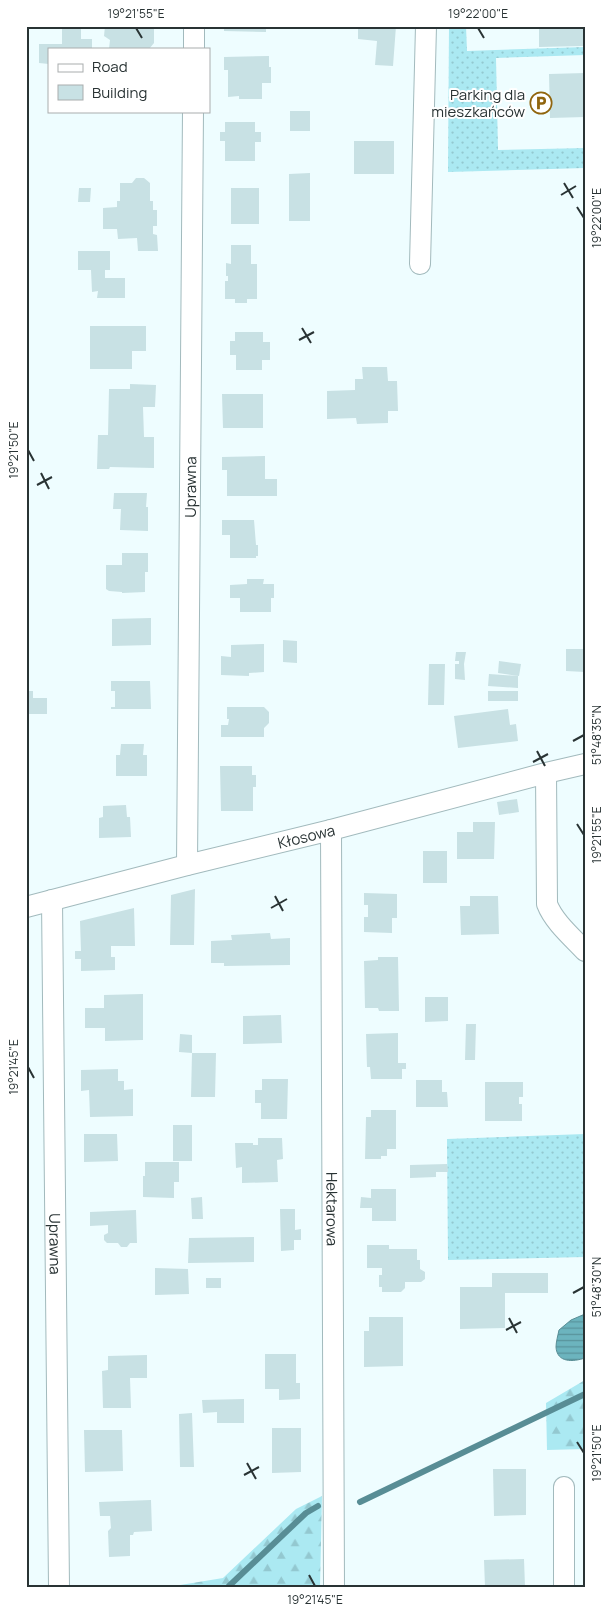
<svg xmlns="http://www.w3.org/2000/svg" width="611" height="1613" font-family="Manrope,sans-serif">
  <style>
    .grass { fill: url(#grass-dots) }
    .forest { fill: url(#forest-firs) }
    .water { fill: url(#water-rules); stroke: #588d95 }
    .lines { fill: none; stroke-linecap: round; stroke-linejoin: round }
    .stream { stroke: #588d95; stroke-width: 6 }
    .building { fill: #c8e1e4 }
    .street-casing { stroke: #a2babd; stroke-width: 22 }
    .street { stroke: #fff; stroke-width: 20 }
    .ticks { fill: none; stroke: #293334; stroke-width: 2 }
    .labels { text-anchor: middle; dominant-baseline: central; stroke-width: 4; stroke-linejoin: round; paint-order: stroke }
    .poi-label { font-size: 15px; fill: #293334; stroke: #fff; text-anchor: end }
    .street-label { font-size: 15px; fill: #293334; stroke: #fff }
    .neatline { fill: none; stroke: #293334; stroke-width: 2 }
    .ticks-label { font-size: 12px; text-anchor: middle; fill: #293334 }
  </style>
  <defs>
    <pattern id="grass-dots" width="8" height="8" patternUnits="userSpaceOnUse" patternTransform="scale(1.25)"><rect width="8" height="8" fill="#abe9f2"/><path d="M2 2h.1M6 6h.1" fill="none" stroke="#93c8d0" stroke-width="1.8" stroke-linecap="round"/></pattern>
    <pattern id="forest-firs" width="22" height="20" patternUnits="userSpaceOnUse" patternTransform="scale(1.25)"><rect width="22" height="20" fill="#abe9f2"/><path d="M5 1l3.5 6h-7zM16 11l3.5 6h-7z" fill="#93c8d0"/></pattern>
    <pattern id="water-rules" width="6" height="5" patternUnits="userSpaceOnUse" patternTransform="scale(1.25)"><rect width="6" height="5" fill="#6cb4be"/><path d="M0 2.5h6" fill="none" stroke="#59939b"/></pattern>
  </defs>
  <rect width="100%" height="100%" fill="#eefdff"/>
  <path class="grass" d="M449 26H466L467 51 585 47V55L496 58 498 150 585 148V168L448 172Z
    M585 1134V1257L448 1260 447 1139Z"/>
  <path class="forest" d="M585 1380V1449L547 1450 546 1403Z
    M322 1496 320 1587H168L223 1578 296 1509Z"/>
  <path class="water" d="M585 1314V1358C573 1362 557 1363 556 1347 556 1342 558 1335 559 1330L571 1320Z"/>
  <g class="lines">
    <path class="stream" d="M360 1502 585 1394
      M229 1586 306 1513 318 1506"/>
  </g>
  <path class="building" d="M62 26H81V39H92V49H49V64L39 63V44H62Z
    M105 26H158L154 29V43L149 49H109L110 40 104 36Z
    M224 26H266V32L224 31Z
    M358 26H396L393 66 375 65 377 41 358 39Z
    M539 26H583V46L539 47Z
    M269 56V67H271V83H262V99H239V96L228 97V70H224V57Z
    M585 73V117L550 118 549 74Z
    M290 111H310V131H290Z
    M225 122H255V132H261V142H255V161H225V141H220V132H225Z
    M354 141H394V174H354Z
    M310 173V221H289V174Z
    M136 178H144L150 183V201H153V210H157V226H153V234L157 235 158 251H138L137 238 118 239 117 229H103V208L117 207V201H120V183H132Z
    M79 188H91L90 202H78Z
    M231 188H259V224H231Z
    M231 245H251V264H257V299H247V303H235V299H225V281H228V276H226V263L231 264Z
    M78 251H110V270H105V278H125V298H97L98 291 92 292 91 270H78Z
    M90 326H146V351H132V369H90Z
    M235 332H263V342H270V360H262V370H236V355H230V341H235Z
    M362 367H387L388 381H397L398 411H388V423L357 424 356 418 327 419V391L355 390V379H363Z
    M130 384 156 385 155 407H143L144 437H154V468L110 467 109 469H97L98 435H108L109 389H130Z
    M222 394H263V428H223Z
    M265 456V479H277V496H227V470H222V457Z
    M114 493H147L146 507H148V531L120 530 121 509H113Z
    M222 520H254L256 545H258V556H256V558H230V535H222Z
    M122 553H148V572H145V592L122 593V592L109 591 106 589V565H122Z
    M247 579H264L263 584H274V598H271V612H240V598H230V585L247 584Z
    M151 618V645L112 646V619Z
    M283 640 297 641V663L283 662Z
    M264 644V672L249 673V676L221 675V656L231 657V645Z
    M566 649H585V672L566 671Z
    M456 652H466L464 664 465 680 455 679V664H459V661H455Z
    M499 661 521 664 519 676 498 673Z
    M429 664H445L444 705H428Z
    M489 674 518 676V688L488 686Z
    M111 681H150L151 709H111V707H115V691H111Z
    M26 691H33V698H47V714H26Z
    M488 691H518V701H488Z
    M227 707H264L269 712V723L264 728V737H221V725H228L229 719H227Z
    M508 709 510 725 516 724 518 741 458 748 454 716Z
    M121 744H144L143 755H147V776H116V755H120Z
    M220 766H252V775H256V787H253V811H221Z
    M517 799 519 812 499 815 497 802Z
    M126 805 127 817H130L131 837 99 838V818L103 817V806Z
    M473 822H495L494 859H457V832H473Z
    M423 851H447V883H423Z
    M195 889 194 945H170L171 895Z
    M364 893 397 894V918H392V933L364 932V917H368V905H364Z
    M470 896H498L499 934 461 935 460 906H470Z
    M134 908 135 946H111V957H115V970L81 971V959H75V951H81L80 921Z
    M270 933 271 939 290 938V965L224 966V963H211V941L232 940 231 935Z
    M378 957H398L399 1011H379L378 1008H365L364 961 378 960Z
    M143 994V1040L105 1041V1028H85V1008H104V995Z
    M425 997H448V1021L425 1022Z
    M281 1015 282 1043 243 1044V1016Z
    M466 1024H476L475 1060H465Z
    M398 1033V1063H406V1069H402V1079H371L370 1067H367L366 1034Z
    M180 1034 192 1035V1053H216L215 1097H191L192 1053 179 1052Z
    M118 1069V1081H124V1090L133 1089V1116L90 1117 89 1090 81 1091V1070Z
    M262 1079H288L287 1119H261V1103H255V1090H262Z
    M416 1080H442V1092H447L448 1107H416Z
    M485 1082H523V1097H519V1104H522V1121H485Z
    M371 1110H396V1149H387V1156H381V1159H365L366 1117H371Z
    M173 1125H192V1161H173Z
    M84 1134H117L118 1161 84 1162Z
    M258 1138H282L283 1159 277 1160 278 1182 242 1183V1167L236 1168 235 1143H253V1145H258Z
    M145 1162H179V1182H174V1198L143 1197V1176H145Z
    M447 1164 448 1172H436V1177L410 1178V1165Z
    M371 1189H396V1221H372V1208H360L361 1197 371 1198Z
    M202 1197 203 1219H192L191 1198Z
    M280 1209H295V1230L301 1229V1240H294V1250L281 1251Z
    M136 1210 137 1243H130L127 1247H121L118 1243H107L104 1240V1235L108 1233V1225L90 1226V1212Z
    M254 1237V1262L188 1263 189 1238Z
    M367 1245H389V1249H417V1260H420V1269L425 1272V1279L421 1282H405V1288L401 1292H382V1287H379V1275H382V1268H367Z
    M155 1268 188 1269 189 1294 155 1295Z
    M492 1273H548V1293H505V1328L460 1329V1287H492Z
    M206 1278H221V1288H206Z
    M369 1317H403V1366L364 1367V1331H369Z
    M265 1354H296V1383H300V1399L279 1400V1389H265Z
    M147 1355V1378H130L131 1408H103L102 1371 108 1370V1356Z
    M244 1399V1423H217V1412L203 1413 202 1400Z
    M192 1413 194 1467H180L179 1414Z
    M272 1428H301V1472L272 1473Z
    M84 1430H122L123 1471 85 1472Z
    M493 1469H526V1515L494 1516Z
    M151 1500 152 1531 134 1532 133 1535H130V1556L109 1557 108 1531 111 1528 110 1516H100L99 1502Z
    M524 1559 525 1587H485L484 1560Z"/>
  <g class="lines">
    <g class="street-casing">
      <g id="street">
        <path d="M194 49V26"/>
        <path d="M420 264 426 26"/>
        <path d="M546 773 547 904C554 922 572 937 585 951"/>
        <path id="s1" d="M331 830 334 1587"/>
        <path id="s2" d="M187 865 193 111"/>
        <path id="s3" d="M52 900 59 1587"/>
        <path id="s4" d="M26 907 187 865 331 830 546 773 585 764"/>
        <path d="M564 1487V1587"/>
      </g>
    </g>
    <use href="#street" class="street"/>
  </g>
  <path class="ticks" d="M136 28 142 38M478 28 484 38M564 183 573 198M561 195 576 186M577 207 584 218M302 328 311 343M299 340 314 332M28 450 34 461M41 473 49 489M37 485 52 477M573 741 584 735M537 751 545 766M533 762 548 754M577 824 584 835M275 896 283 911M271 908 287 899M28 1067 34 1078M573 1293 584 1287M509 1318 517 1333M506 1330 521 1322M577 1442 584 1453M247 1463 256 1479M244 1475 259 1467M309 1575 315 1586"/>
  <defs>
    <g id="parking-ring" transform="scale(1.125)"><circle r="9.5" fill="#fff" stroke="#90650e" stroke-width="1.5"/><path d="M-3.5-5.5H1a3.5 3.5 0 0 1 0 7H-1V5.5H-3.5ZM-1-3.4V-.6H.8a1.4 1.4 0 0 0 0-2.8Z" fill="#90650e"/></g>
  </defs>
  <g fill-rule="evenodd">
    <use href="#parking-ring" x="541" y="103"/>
  </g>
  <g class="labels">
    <g class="poi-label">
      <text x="525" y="94">Parking dla<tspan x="525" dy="17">mieszkańców</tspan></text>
    </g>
    <g class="street-label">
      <text stroke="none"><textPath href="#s2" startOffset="378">Uprawna</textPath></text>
      <text stroke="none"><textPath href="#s4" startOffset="289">Kłosowa</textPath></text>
      <text stroke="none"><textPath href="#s1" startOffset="379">Hektarowa</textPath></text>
      <text stroke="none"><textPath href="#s3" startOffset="344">Uprawna</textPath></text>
    </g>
  </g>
  <rect width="611" height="1613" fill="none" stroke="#ffffff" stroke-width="55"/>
  <rect x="48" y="48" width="162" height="65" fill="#ffffff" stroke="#a9adae"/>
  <rect x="58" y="64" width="25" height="8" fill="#ffffff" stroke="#a9adae"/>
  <text x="92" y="72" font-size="15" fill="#293334">Road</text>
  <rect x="58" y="85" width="25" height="15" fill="#c8e1e4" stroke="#a9adae"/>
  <text x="92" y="98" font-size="15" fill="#293334">Building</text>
  <rect x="28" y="28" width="556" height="1558" class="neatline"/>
  <g class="ticks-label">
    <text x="136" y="18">19°21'55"E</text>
    <text x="478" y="18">19°22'00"E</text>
    <text transform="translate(597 218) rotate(-90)" y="4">19°22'00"E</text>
    <text transform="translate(14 450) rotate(-90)" y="4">19°21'50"E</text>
    <text transform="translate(597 735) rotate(-90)" y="4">51°48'35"N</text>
    <text transform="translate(597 835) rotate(-90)" y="4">19°21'55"E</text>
    <text transform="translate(14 1067) rotate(-90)" y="4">19°21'45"E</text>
    <text transform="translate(597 1287) rotate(-90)" y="4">51°48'30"N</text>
    <text transform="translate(597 1453) rotate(-90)" y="4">19°21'50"E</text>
    <text x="315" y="1604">19°21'45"E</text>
  </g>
</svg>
